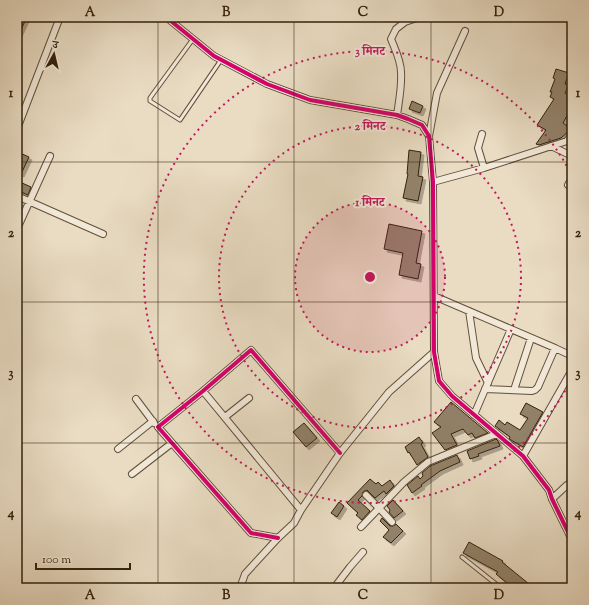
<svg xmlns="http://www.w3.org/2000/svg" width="589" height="605" font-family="'Sorts Mill Goudy','Noto Serif Devanagari',serif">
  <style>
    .building { fill: #92826b; stroke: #34210b; filter: url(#shadow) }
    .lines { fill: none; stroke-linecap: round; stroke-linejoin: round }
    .lane-casing { stroke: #615039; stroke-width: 5 }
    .street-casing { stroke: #615039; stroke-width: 8 }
    .lane { stroke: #f1e8d8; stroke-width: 3 }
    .street { stroke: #f1e8d8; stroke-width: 6 }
    .cycleway-casing { stroke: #f1e8d8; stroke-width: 6 }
    .cycleway { stroke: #d6006c; stroke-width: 4 }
    .grid { fill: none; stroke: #34210b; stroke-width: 1; stroke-opacity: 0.55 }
    .ring { fill: none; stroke: #c2185b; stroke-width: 2; stroke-dasharray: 2 4 }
    .centre { fill: #c2185b; stroke: #f1e8d8; stroke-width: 2 }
    .ring-label { font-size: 12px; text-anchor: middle; font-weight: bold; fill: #c2185b; stroke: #f1e8d8; stroke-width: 4; stroke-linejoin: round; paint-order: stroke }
    .neatline { fill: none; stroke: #34210b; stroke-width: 1.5 }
    .grid-label { font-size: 13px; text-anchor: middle; font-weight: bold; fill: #34210b }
  </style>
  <defs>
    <filter id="shadow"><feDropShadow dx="3" dy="3" stdDeviation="0" flood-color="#0004"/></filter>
  </defs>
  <rect width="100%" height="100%" fill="#e9dcc3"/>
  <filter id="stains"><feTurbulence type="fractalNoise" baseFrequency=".005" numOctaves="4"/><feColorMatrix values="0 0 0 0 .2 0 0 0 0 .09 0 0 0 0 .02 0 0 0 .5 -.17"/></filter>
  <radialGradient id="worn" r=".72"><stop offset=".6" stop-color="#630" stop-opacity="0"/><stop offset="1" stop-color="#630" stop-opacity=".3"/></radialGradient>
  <path class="building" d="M17 17H21L26 19 17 38Z
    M556 69 569 73 565 84 569 85 565 93 572 98V111L569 115 568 114 563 123 567 126 570 130 561 138 539 145 536 144 546 130 537 125 554 99 550 97 552 92H550L555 79 553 78Z
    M412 101 423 106 420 113 409 109Z
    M409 150 421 152 418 176 423 177 418 201 403 198 408 174H407Z
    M17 153H20L29 157 21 174 17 172Z
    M22 183 31 187 28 195 19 191Z
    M389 224 422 231 416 263 421 264 418 279 399 275 403 253 384 249Z
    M451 402 488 433 475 438 472 433 468 435 463 429 451 434 457 445 445 450 432 433 441 427 434 422Z
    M526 403 543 412 523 447 511 440 509 439 510 437 495 426 499 420 505 425 507 422 520 430 528 418 520 414Z
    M304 423 317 438 306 447 293 432Z
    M419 437 423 443 421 444 428 457 417 465 409 452 408 453 405 447Z
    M496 439 498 441 500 446 478 454 479 456 470 459 467 451Z
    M457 455 460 462 440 471 421 485 422 486 412 493 407 485 418 476 420 479 423 476 422 473 430 466Z
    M370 479 376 484 378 482 382 486 390 480 394 486 386 494 384 491 375 498 367 490 363 492 362 496 358 500 370 511 362 520 356 515 358 513 347 503Z
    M393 500 403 511 394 518 389 512 390 510 387 506Z
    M339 502 344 506 337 517 331 513Z
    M382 518 390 526H393L396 524 403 531 391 543 383 537 389 530 380 521Z
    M469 542 503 561 502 562 534 588H513L496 574 498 572 463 553Z"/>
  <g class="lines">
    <g class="lane-casing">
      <path id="lane" d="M193 39 150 98V101L180 120 221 60
        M462 557 501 588"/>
    </g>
    <g class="street-casing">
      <path id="street" d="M166 17 214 56 267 84 310 100 397 115 408 119 422 125 429 136 433 182 434 352 439 381 452 396 523 456 549 490 552 499 572 540
        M397 115C399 101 402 86 401 72 401 61 395 49 391 39L396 29 405 22 420 17
        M17 129 60 17
        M482 134 478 148 484 168
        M429 136 437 93 465 31
        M551 146 572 156
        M17 149V148
        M433 182 484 168 567 141 572 134
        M568 185 572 178
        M17 196 103 234
        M17 229 50 156
        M434 296 555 348 572 356
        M469 311 476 358 488 383
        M485 389 532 391 535 390 538 387 555 348
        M514 390 531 338
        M203 391 301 510
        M136 399 154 423
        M474 415 511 329
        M225 417 249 398
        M118 449 153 421
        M523 456 572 370
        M132 474 172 443
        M366 495 379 508 392 522
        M552 499 567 485 572 482
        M361 527 404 482 428 462 496 434
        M278 538 251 533 172 443 158 427 203 391 251 350 340 453
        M240 588 245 574 278 538 294 523 301 510 340 453 389 392 434 352
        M334 588 350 567 363 552"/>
    </g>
    <use href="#lane" class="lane"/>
    <use href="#street" class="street"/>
    <g class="cycleway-casing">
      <path id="cycleway" d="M166 17 214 56 267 84 310 100 397 115 408 119 422 125 429 136 433 182 434 352 439 381 452 396 523 456 549 490 552 499 572 540
        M278 538 251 533 172 443 158 427 203 391 251 350 340 453"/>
    </g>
    <use href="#cycleway" class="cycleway"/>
  </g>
  <path class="grid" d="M158 17V588M294 17V588M431 17V588M17 162H572M17 302H572M17 443H572"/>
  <circle cx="370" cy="277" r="75" fill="#c2185b" fill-opacity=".12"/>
  <g class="ring">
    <circle cx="370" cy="277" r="75"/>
    <circle cx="370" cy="277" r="151"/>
    <path d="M571 380A226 226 0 1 1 571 174"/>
  </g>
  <circle cx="370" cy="277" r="6" class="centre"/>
  <g class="ring-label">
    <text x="370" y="55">3 मिनट</text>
    <text x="370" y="130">2 मिनट</text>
    <text x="370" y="206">1 मिनट</text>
  </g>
  <rect width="589" height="605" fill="none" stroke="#e9dcc3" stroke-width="44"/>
  <g transform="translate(54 54) rotate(8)" stroke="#f1e8d8" stroke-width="3" paint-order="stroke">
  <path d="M0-3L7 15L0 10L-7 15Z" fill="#34210b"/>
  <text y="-6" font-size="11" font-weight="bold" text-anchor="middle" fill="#34210b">उ</text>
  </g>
  <path d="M36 563v6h94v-6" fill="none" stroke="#34210b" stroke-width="2"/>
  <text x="42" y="563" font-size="12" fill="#34210b" stroke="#f1e8d8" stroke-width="3" paint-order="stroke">100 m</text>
  <rect x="22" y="22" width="545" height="561" class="neatline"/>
  <g class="grid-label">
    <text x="90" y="16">A</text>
    <text x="226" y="16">B</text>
    <text x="363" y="16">C</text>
    <text x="499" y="16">D</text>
    <text x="11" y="97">1</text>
    <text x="578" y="97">1</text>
    <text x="11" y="237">2</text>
    <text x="578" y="237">2</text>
    <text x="11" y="377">3</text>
    <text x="578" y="377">3</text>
    <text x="11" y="517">4</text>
    <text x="578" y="517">4</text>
    <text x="90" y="599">A</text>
    <text x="226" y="599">B</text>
    <text x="363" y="599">C</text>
    <text x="499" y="599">D</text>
  </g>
  <rect width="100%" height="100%" filter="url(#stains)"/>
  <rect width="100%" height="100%" fill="url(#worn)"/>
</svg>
